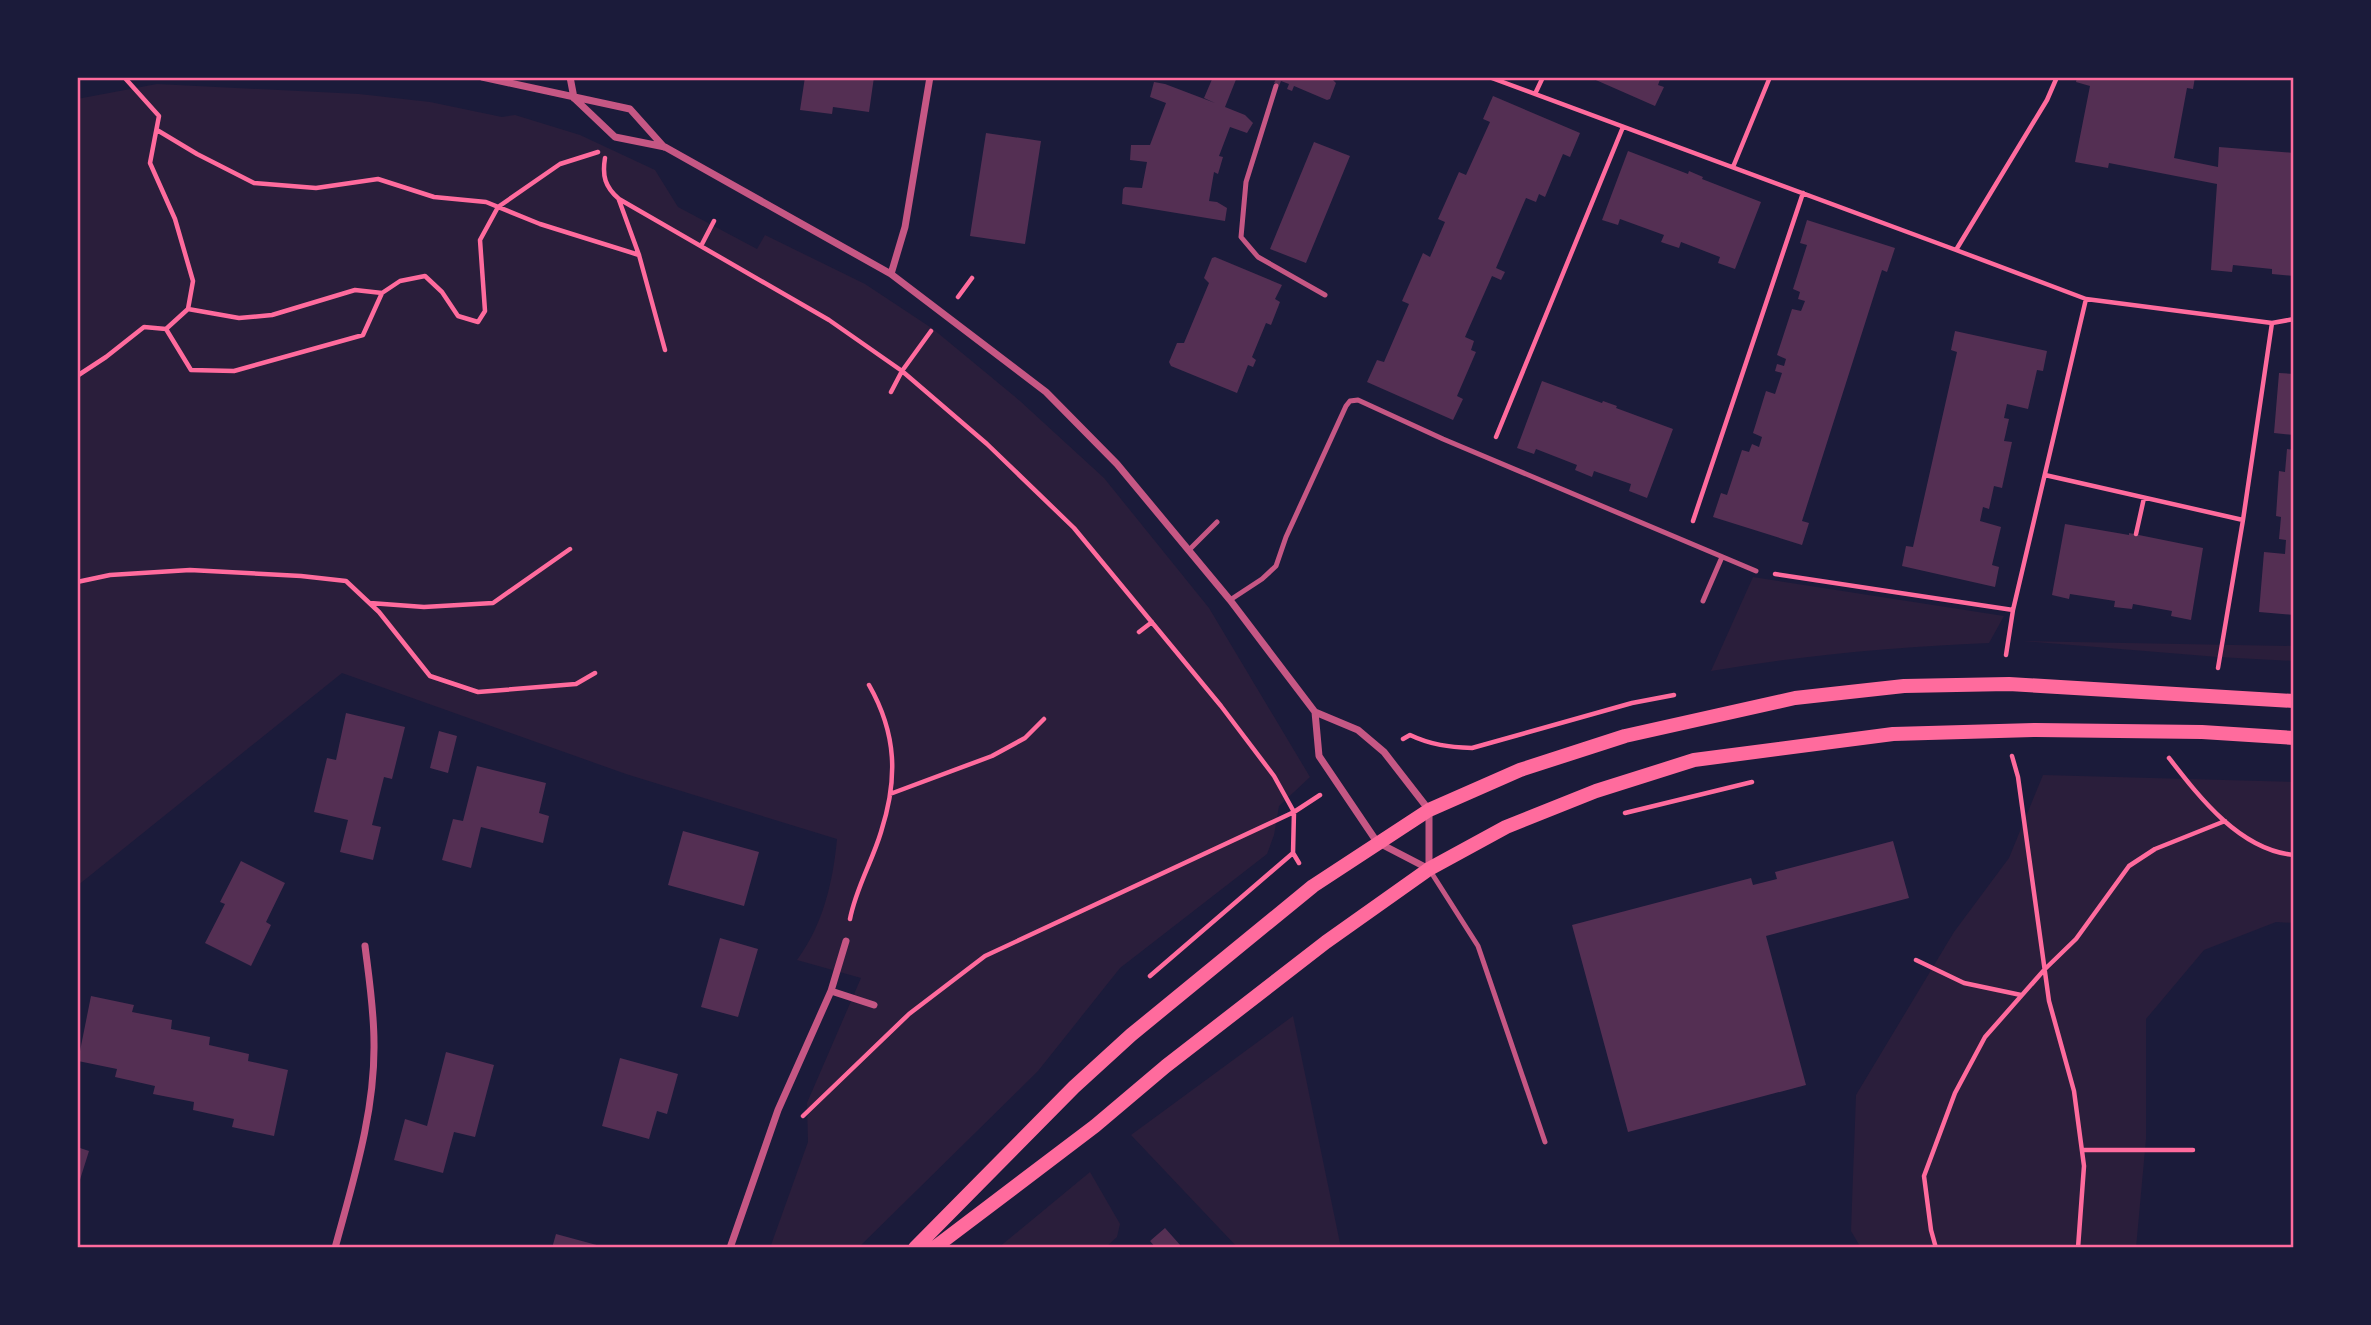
<svg xmlns="http://www.w3.org/2000/svg" width="2371" height="1325" font-family="Lora,serif">
  <style>
    .green { fill: #2a1e3b }
    .building { fill: #542f53 }
    .lines { fill: none; stroke-linecap: round; stroke-linejoin: round }
    .path { stroke: #ff6b9d; stroke-width: 4.5 }
    .service { stroke: #c65784; stroke-width: 5 }
    .minor { stroke: #c65784; stroke-width: 7 }
    .secondary { stroke: #ff6b9d; stroke-width: 14 }
    .neatline { fill: none; stroke: #ff6b9d; stroke-width: 2.5 }
  </style>
  <rect width="100%" height="100%" fill="#1b1b3a"/>
  <path class="green" d="M157 84 359 94 430 102 502 117 515 115 580 135 655 170 678 207 757 249 765 235 865 284 933 329 1020 401 1104 478 1209 608 1310 777 1279 806 1274 835 1267 854 1120 968 1038 1071 858 1248H770L808 1142 807 1103 861 978 797 960C823 925 833 882 837 839L626 774 342 673 77 886V99Z
    M1753 577 2004 616 1989 643C1895 647 1803 655 1711 671Z
    M2023 641 2294 646V661L2218 657Z
    M2043 775 2294 782V923L2276 922 2204 950 2146 1019V1139L2136 1248H1861L1851 1231 1856 1095 1954 932 2009 858Z
    M1293 1016 1341 1248H1238L1131 1135Z
    M1090 1172 1120 1224 1117 1237 1105 1248H998Z"/>
  <path class="building" d="M805 77H874L869 112 833 107 832 114 800 110Z
    M1213 77H1237L1225 107 1245 115 1253 123 1247 133 1230 127 1219 156 1223 157 1218 174 1214 172 1209 201 1217 202 1227 208 1225 221 1122 204 1123 189 1125 187 1142 188 1147 162 1130 160 1131 145H1150L1166 103 1150 97 1154 82 1165 84 1215 103 1204 98Z
    M1277 77H1335L1333 80 1336 83 1330 99 1327 100 1294 86 1292 91 1287 89 1289 84 1281 81 1279 86 1274 83Z
    M1589 77H1661L1658 85 1664 87 1655 106Z
    M2077 77H2195L2193 89 2187 88 2174 158 2218 167 2219 147 2294 153V276L2272 274V269L2233 265 2232 272 2211 270 2217 184 2109 163 2108 168 2075 162 2090 86 2076 82Z
    M1493 96 1580 133 1570 157 1563 154 1545 197 1539 194 1536 202 1526 198 1496 268 1505 272 1501 280 1492 276 1465 337 1474 341 1471 350 1476 352 1457 396 1463 399 1453 420 1367 382 1377 360 1384 362 1409 304 1402 301 1423 253 1430 257 1445 222 1438 219 1459 172 1466 175 1490 122 1483 119Z
    M986 133 1041 141 1025 244 970 236Z
    M1314 142 1350 156 1306 263 1270 249Z
    M1628 151 1688 174 1689 171 1703 177 1702 179 1761 202 1735 269 1718 263 1720 257 1681 242 1679 248 1661 242 1664 235 1620 219 1618 225 1602 220Z
    M1807 220 1895 248 1887 272 1882 270 1802 521 1809 523 1802 545 1713 517 1721 493 1727 495 1742 450 1749 452 1752 444 1759 447 1762 437 1753 433 1766 391 1775 394 1782 373 1775 371 1777 364 1784 366 1786 359 1777 355 1792 309 1801 311 1805 301 1798 299 1800 292 1793 289 1807 245 1800 243Z
    M1215 257 1282 285 1275 299 1280 302 1271 325 1266 323 1252 357 1256 360 1253 367 1248 365 1237 393 1171 366 1169 362 1177 343H1184L1209 283 1204 278 1212 258Z
    M1955 331 2047 351 2043 371 2037 370 2028 409 2007 404 2004 418 2009 419 2004 441 2012 442 2002 488 1994 486 1989 509 1983 507 1980 521 2001 527 1992 565 1999 567 1995 587 1902 566 1906 546 1913 547 1957 352 1951 350Z
    M2279 373 2294 374V435L2274 433Z
    M1542 381 1602 403 1603 401 1617 406 1616 408 1673 429 1647 498 1629 491 1631 484 1594 471 1592 477 1575 470 1577 465 1536 449 1534 454 1517 448Z
    M2287 449 2294 450V615L2259 612 2264 552 2285 554 2286 540 2279 539 2281 517 2276 516 2279 471 2285 472Z
    M2065 524 2129 535V533L2203 548 2191 620 2171 616 2172 611 2133 604 2132 609 2114 607 2115 601 2070 594 2069 599 2052 595Z
    M346 713 405 727 392 779 384 777 372 825 381 827 373 860 340 852 348 820 314 812 327 758 336 760Z
    M439 731 457 736 448 773 430 768Z
    M477 766 546 783 539 813 549 816 543 843 481 827 471 868 442 860 453 819 463 821Z
    M683 831 759 852 744 906 668 885Z
    M1893 841 1909 898 1766 936 1806 1085 1628 1132 1572 925 1751 878 1753 885 1777 879 1775 872Z
    M241 861 285 883 266 922 271 925 251 966 205 943 225 904 220 902Z
    M720 938 758 949 738 1017 701 1007Z
    M91 996 134 1005 132 1012 172 1020 171 1029 210 1037 209 1045 249 1054 248 1061 288 1070 274 1136 232 1127 234 1119 193 1110 194 1102 153 1094 155 1086 115 1077 117 1069 78 1061Z
    M446 1052 494 1065 475 1137 454 1132 443 1173 394 1160 405 1119 427 1126Z
    M620 1058 678 1074 667 1114 657 1111 649 1139 602 1126Z
    M77 1147 89 1151 78 1186H77Z
    M1165 1228 1181 1246 1178 1248H1156L1150 1241Z
    M556 1234 604 1247V1248H552Z"/>
  <g class="lines">
    <path class="path" d="M124 77 159 116 150 163 175 219 193 281 188 309
      M1489 77 1956 250 2047 100 2057 77
      M1535 94 1543 77
      M157 130 197 154 254 183 316 188 378 179 434 197 486 202 540 224 639 255
      M605 158C602 176 605 187 619 199L829 320 902 371 987 444 1074 528 1221 706 1274 776 1294 812 1293 853 1299 863
      M1733 167 1770 77
      M619 200 639 255 665 350
      M701 246 714 221
      M1956 250 2086 299 2013 610
      M958 297 972 278
      M2086 299 2272 323
      M166 329 191 370 234 371 363 335 382 293
      M77 376 106 357 144 327 166 329 188 309 239 318 272 315 355 290 382 293 400 281 425 276 442 292 458 316 478 322 485 311 480 240 498 207 560 164 598 152
      M891 392 902 371 931 331
      M1496 437 1623 127
      M2045 475 2243 520
      M1693 521 1803 193
      M2136 534 2144 498
      M1775 574 2013 610 2006 655
      M77 582 110 575 190 570 301 576 346 581 379 612 430 676 478 692 576 684 595 673
      M370 603 424 607 493 603 570 549
      M1139 632 1152 622
      M2218 668 2243 520 2272 323 2294 319
      M1403 739 1410 735C1431 745 1449 747 1472 748L1632 703 1674 695
      M2012 756 2018 777 2049 1001 2074 1091 2084 1166 2078 1248
      M2169 758C2200 798 2240 850 2294 855
      M890 794 992 756 1025 738 1044 719
      M1625 813 1752 782
      M850 919C856 888 872 862 881 832 898 779 897 734 869 685
      M1916 960 1964 983 2021 995
      M1150 976 1293 853
      M803 1116 909 1014 985 956 1294 812 1320 795
      M2082 1150H2193
      M1936 1248 1931 1230 1924 1176 1955 1093 1985 1037 2045 969 2076 939 2129 866 2155 849 2225 821"/>
    <path class="service" d="M1276 86 1246 182 1241 237 1258 257 1325 295
      M1189 550 1217 522
      M1230 600 1262 579 1276 566 1286 537 1346 406 1350 401 1358 400 1443 439 1756 571
      M1703 601 1722 557
      M1429 869 1478 946 1545 1142"/>
    <path class="minor" d="M482 77 630 109 664 147
      M570 77 574 98
      M574 98 615 137 665 147 891 274 1046 392 1117 464 1230 600 1315 712 1358 730 1384 752 1429 810V869L1377 842 1319 756 1315 712
      M891 274 905 227 930 77
      M831 991 874 1005
      M335 1248C353 1181 375 1113 374 1043 374 1010 369 978 365 946
      M730 1248 778 1110 831 991 846 941"/>
    <path class="secondary" d="M915 1248 1074 1087 1131 1035 1313 886 1429 810 1520 770 1625 736 1795 698 1904 686 2009 684 2294 701
      M934 1248 1095 1126 1166 1066 1326 942 1429 869 1506 827 1596 791 1694 760 1893 734 2036 730 2202 732 2294 738"/>
  </g>
  <rect width="2371" height="1325" fill="none" stroke="#1b1b3a" stroke-width="158"/>
  <rect x="79" y="79" width="2213" height="1167" class="neatline"/>
</svg>
